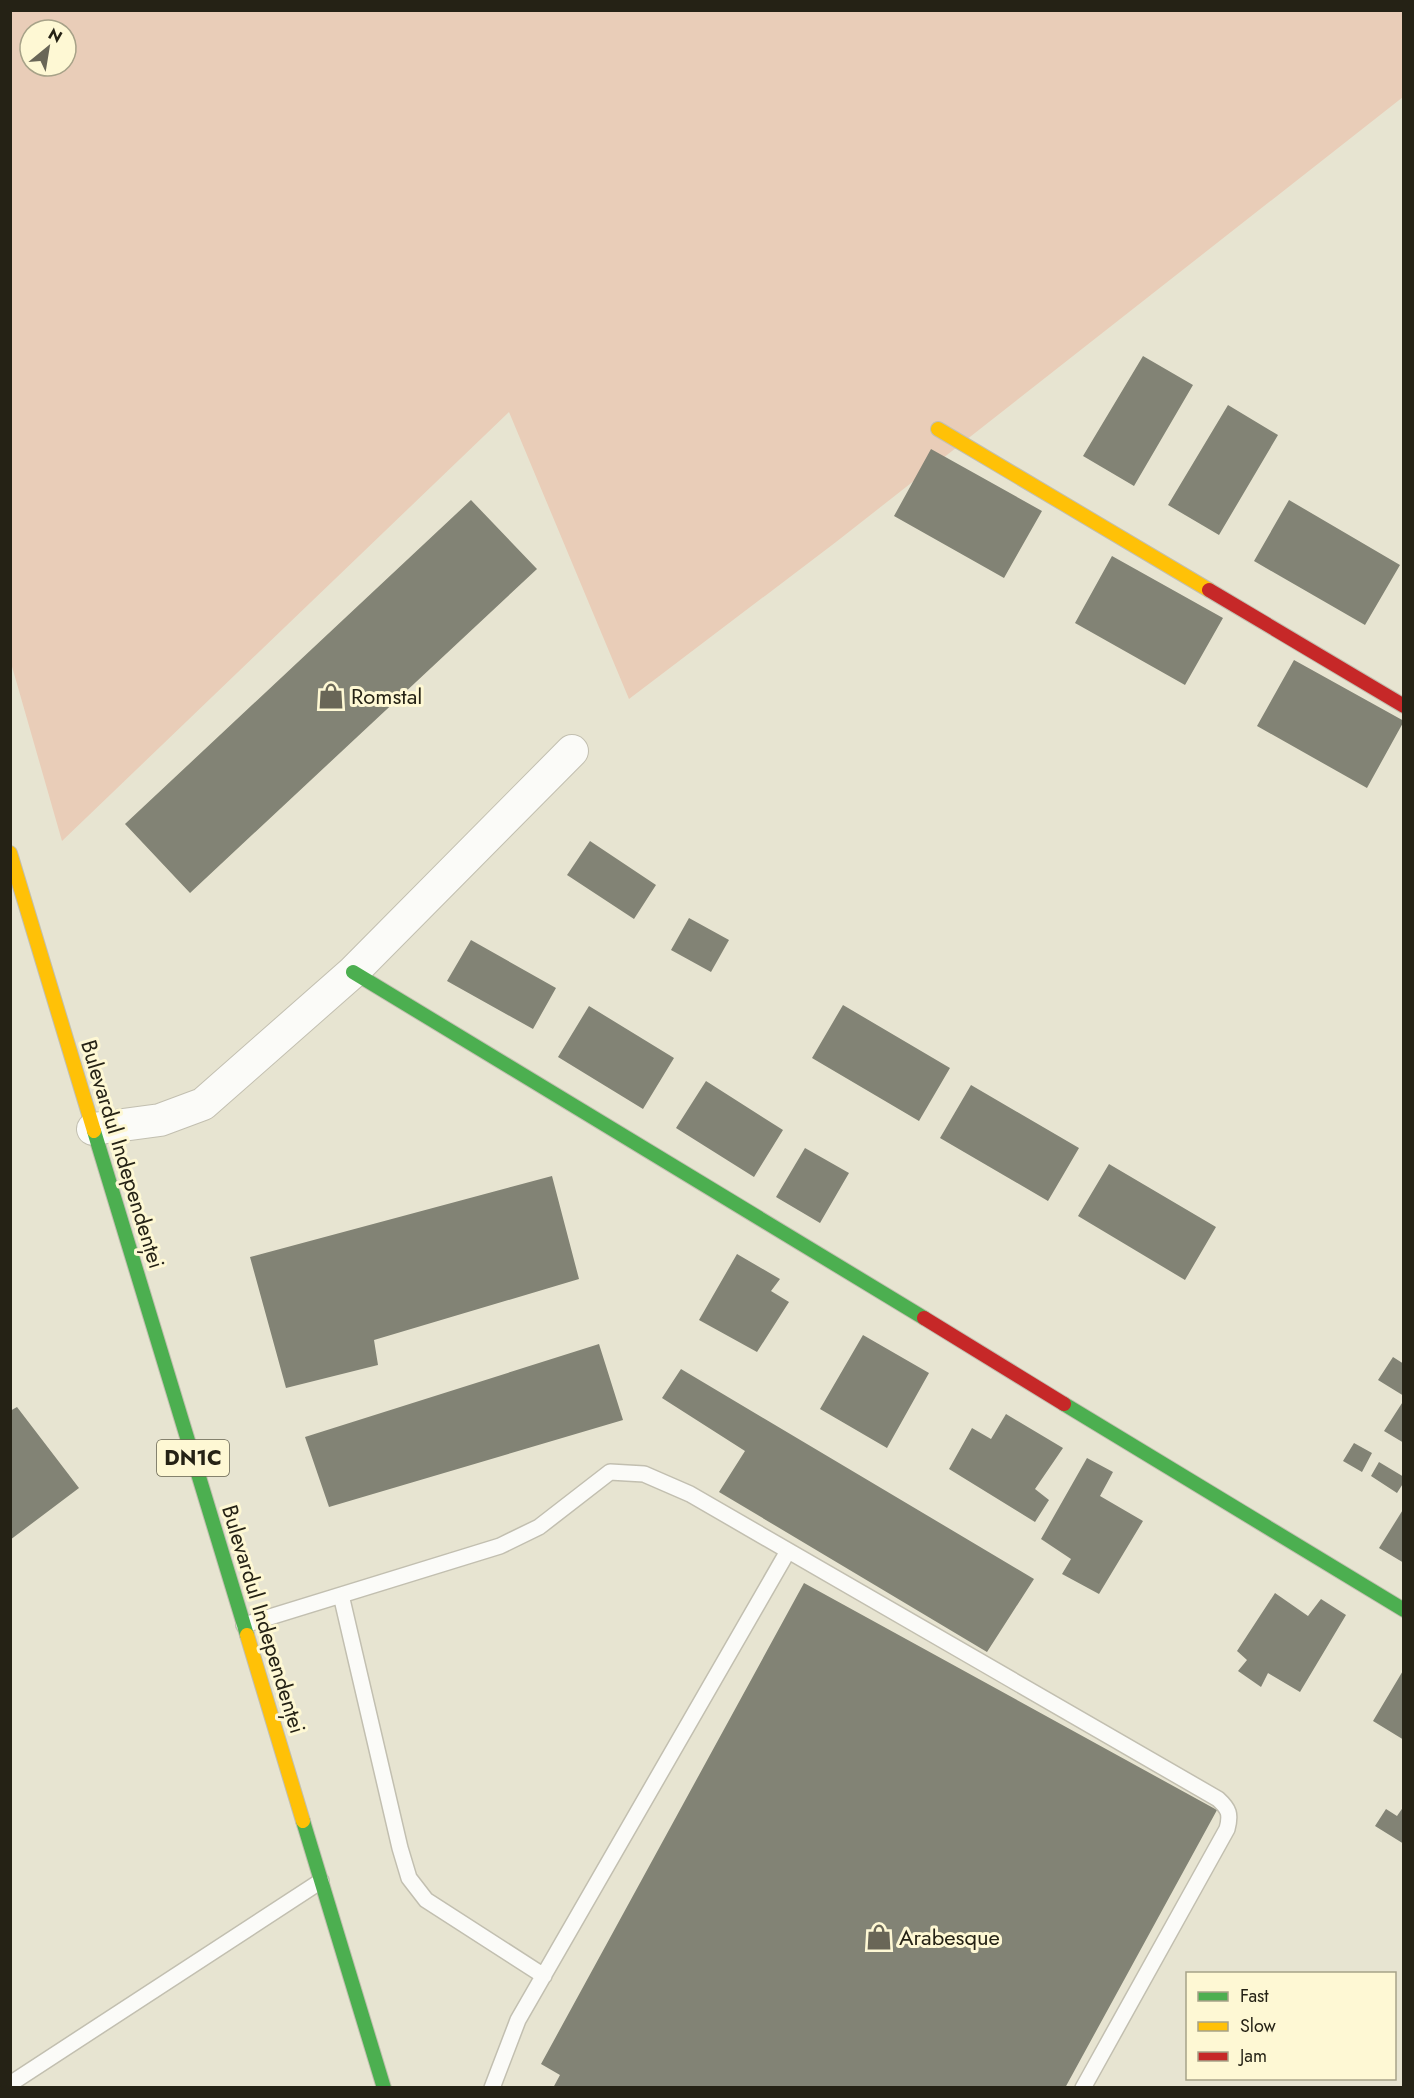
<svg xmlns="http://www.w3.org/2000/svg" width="1414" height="2098" font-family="Jost,sans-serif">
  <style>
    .green { fill: #e9cdb8; fill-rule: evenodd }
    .building { fill: #828375 }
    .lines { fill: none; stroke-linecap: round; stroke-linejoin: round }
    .lane-casing { stroke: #c2bfb0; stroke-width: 18 }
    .street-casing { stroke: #c2bfb0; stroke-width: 34 }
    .fast-casing { stroke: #c2bfb0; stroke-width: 16 }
    .slow-casing { stroke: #c2bfb0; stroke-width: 16 }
    .jam-casing { stroke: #c2bfb0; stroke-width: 16 }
    .lane { stroke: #fbfbf8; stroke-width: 15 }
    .street { stroke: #fbfbf8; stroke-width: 32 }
    .fast { stroke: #4caf50; stroke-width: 14 }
    .slow { stroke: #ffc107; stroke-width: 14 }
    .jam { stroke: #c62828; stroke-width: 14 }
    .labels { text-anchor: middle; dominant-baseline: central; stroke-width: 6; stroke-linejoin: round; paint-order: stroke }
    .shield { fill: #fef8d4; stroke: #66624e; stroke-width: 1.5 }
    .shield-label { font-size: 21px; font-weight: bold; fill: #252215 }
    .poi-label { font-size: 22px; fill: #252215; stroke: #fef8d4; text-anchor: start }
    .street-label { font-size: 22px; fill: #252215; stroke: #fef8d4 }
  </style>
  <rect width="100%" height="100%" fill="#e7e4d1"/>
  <path class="green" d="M11 11H1403V97L836 542 629 699 509 412 62 841 11 663ZM30 30H66V66H30Z"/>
  <path class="building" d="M1143 356 1193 385 1134 486 1083 456Z
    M1228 405 1278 435 1219 535 1168 505Z
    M931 449 1042 511 1004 578 894 516Z
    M471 500 537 569 190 893 125 824Z
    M1289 500 1400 565 1365 625 1254 561Z
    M1112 556 1223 618 1185 685 1075 623Z
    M1294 660 1404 721 1367 788 1257 726Z
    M590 841 656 885 634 919 567 875Z
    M689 918 729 940 711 972 671 950Z
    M471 940 556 988 533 1029 447 981Z
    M843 1005 950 1068 919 1121 812 1058Z
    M589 1006 674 1058 643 1109 558 1057Z
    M706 1081 783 1130 754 1177 676 1128Z
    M971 1085 1079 1148 1048 1201 940 1138Z
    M805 1148 849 1173 820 1223 776 1197Z
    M1109 1164 1216 1227 1185 1280 1078 1216Z
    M552 1176 579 1279 374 1340 378 1365 286 1388 250 1257Z
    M737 1254 780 1279 771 1291 789 1302 757 1352 699 1320Z
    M863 1335 929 1373 887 1448 820 1409Z
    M599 1344 623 1420 329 1507 305 1437Z
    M1393 1357 1404 1364V1396L1378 1380Z
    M681 1369 1034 1579 987 1652 719 1492 745 1451 662 1398Z
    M1404 1400V1443L1384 1431Z
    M17 1407 79 1488 10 1540V1411Z
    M1006 1414 1063 1448 1035 1489 1049 1500 1035 1522 949 1469 972 1428 991 1439Z
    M1354 1443 1372 1453 1362 1472 1343 1461Z
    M1087 1458 1113 1472 1100 1496 1143 1521 1099 1594 1062 1574 1071 1559 1041 1539Z
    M1379 1462 1404 1477V1482L1397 1493 1371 1476Z
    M1404 1508V1563L1379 1548Z
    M804 1583 1217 1810 1065 2088H553L560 2075 541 2064Z
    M1275 1593 1308 1616 1321 1599 1346 1615 1300 1692 1268 1673 1261 1687 1238 1671 1247 1660 1237 1651Z
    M1404 1669V1740L1373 1721Z
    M1404 1806V1844L1375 1826 1386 1809 1397 1816Z"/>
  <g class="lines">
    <g class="lane-casing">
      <path id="lane" d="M341 1595 400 1848 409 1878 426 1900 544 1976
        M244 1625 500 1546 539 1527 610 1472 644 1474 690 1494 1218 1799C1229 1809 1231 1814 1227 1829L1083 2088
        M10 2084 321 1881
        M492 2088 518 2020 788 1551"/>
    </g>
    <g class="street-casing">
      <path id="street" d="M93 1129 160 1120 203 1104 353 972 572 751"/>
    </g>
    <g class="fast-casing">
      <path id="fast" d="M353 972 924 1318
        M94 1131 247 1635
        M1064 1404 1404 1610
        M303 1821 384 2088"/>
    </g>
    <g class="slow-casing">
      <path id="slow" d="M938 429 1209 590
        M10 853 94 1131
        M247 1635 303 1821"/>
    </g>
    <g class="jam-casing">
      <path id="jam" d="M1209 590 1404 706
        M924 1318 1064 1404"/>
    </g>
    <use href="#lane" class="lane"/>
    <use href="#street" class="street"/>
    <use href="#fast" class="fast"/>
    <use href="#slow" class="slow"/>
    <use href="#jam" class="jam"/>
  </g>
  <defs>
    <g id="shop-bare" transform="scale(2.07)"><path d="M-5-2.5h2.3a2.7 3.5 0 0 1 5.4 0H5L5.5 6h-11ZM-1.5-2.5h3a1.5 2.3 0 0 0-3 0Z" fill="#696657" stroke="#fef8d4" stroke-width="2.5" paint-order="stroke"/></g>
  </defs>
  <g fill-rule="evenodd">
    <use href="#shop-bare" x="331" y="696"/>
    <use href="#shop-bare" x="879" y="1937"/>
  </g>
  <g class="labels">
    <rect class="shield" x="157" y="1440" width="72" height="36" rx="4.5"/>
    <g class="shield-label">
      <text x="193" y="1458">DN1C</text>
    </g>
    <g class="poi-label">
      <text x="351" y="696">Romstal</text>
      <text x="899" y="1937">Arabesque</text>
    </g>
    <g class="street-label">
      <text transform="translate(123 1154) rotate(73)">Bulevardul Independenței</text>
      <text transform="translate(264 1619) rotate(73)">Bulevardul Independenței</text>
    </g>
  </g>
  <rect width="1414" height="2098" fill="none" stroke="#252215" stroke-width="24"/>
  <rect x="1186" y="1972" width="210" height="108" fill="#fef8d4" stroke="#a7a288" stroke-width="1.5"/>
  <rect x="1198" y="1992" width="30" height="9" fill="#4caf50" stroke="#a7a288" stroke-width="1.5"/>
  <text x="1240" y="2002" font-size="18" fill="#252215">Fast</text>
  <rect x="1198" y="2022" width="30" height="9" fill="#ffc107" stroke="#a7a288" stroke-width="1.5"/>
  <text x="1240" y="2032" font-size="18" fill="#252215">Slow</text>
  <rect x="1198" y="2052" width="30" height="9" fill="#c62828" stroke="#a7a288" stroke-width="1.5"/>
  <text x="1240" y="2062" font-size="18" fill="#252215">Jam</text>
  <g transform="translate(48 48) rotate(30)"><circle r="28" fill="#fef8d4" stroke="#a7a288" stroke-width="1.5"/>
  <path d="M0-4.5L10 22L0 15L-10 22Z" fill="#696657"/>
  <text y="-9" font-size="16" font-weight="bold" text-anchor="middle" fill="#252215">N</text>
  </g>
</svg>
